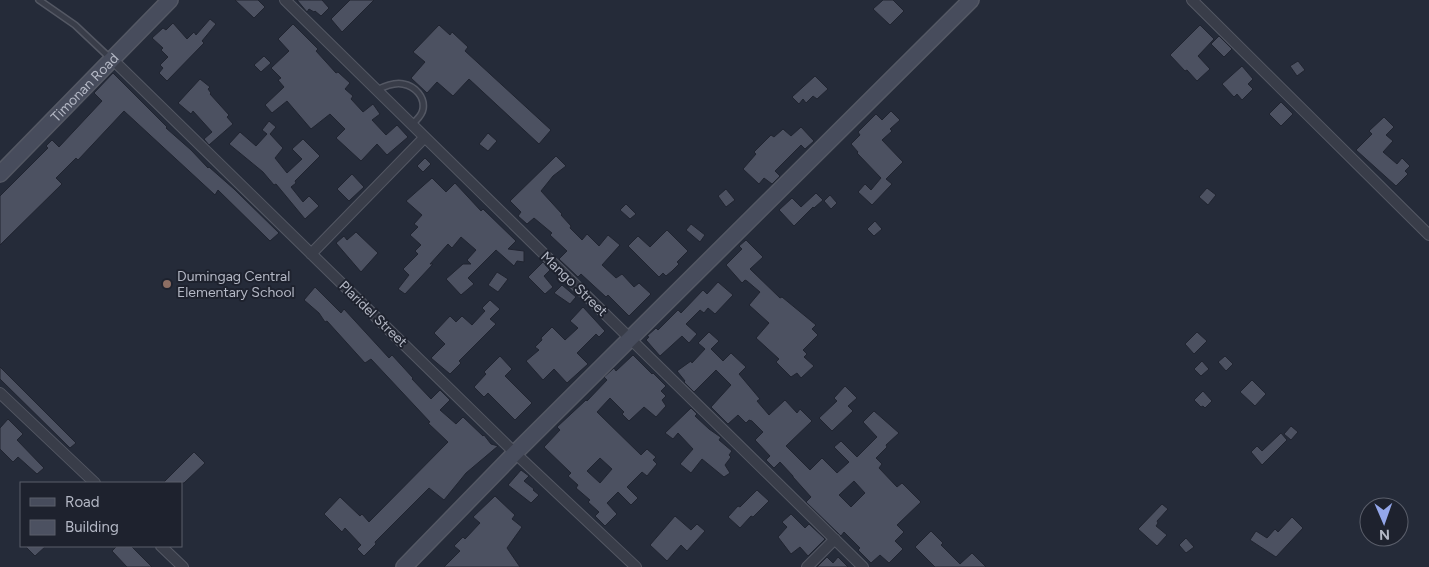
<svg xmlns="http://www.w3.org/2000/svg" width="1429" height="567" font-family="Figtree,sans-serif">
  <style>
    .building { fill: #4c5161; stroke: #202430; fill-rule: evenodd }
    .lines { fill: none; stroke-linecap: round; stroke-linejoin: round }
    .lane-casing { stroke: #545864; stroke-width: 8 }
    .street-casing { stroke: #545864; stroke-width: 12 }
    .secondary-casing { stroke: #545864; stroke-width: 18 }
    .lane { stroke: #393d49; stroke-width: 5 }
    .street { stroke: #393d49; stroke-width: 10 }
    .secondary { stroke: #474c5c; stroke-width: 15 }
    .education-dot { fill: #8d6e63; stroke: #1e222e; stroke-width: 2 }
    .labels { text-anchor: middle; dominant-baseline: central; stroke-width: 4; stroke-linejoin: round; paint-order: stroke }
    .street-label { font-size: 14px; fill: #b4b8c5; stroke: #1e222e }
    .poi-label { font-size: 14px; fill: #b4b8c5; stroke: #1e222e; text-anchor: start }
  </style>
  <rect width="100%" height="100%" fill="#252b39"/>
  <path class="building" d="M235 0H258L265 7 254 18Z
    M297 0H322L329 8 321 16 315 11 314 12 309 9 307 12Z
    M350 0H374L342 32 331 19Z
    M883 0H893L904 11 890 25 873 9Z
    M210 19 216 24 202 41 204 43 167 81 159 73 163 68 160 65 168 57 161 50 163 48 152 38 163 28 166 30 173 23 187 39 194 32 196 35Z
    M293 24 318 49 316 51 336 73 338 72 350 83 345 89 353 96 351 99 363 112 373 104 380 114 372 120 386 135 397 125 408 137 387 155 377 144 361 161 336 138 345 129 330 114 311 129 287 101 272 113 265 105 284 87 278 80 281 78 271 68 289 51 278 39Z
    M439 25 450 35 452 32 468 47 465 51 551 130 539 144 469 79 453 96 437 82 427 93 411 78 425 62 413 52Z
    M1200 25 1214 39 1198 56 1210 69 1197 81 1187 70 1185 71 1170 55Z
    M1219 36 1232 49 1224 57 1211 44Z
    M264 56 271 63 261 72 254 65Z
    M1298 61 1305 70 1297 76 1290 66Z
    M1242 66 1253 79 1248 84 1253 89 1242 100 1237 94 1234 97 1222 84Z
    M113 73 167 127 166 128 191 150 208 168 209 167 234 189 279 233 270 241 218 190 215 195 124 111 78 160 76 158 56 178 62 184 0 245V196L48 148 46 146 52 140 59 147 102 101 94 93Z
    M815 76 828 89 817 99 813 96 806 103 803 99 799 104 792 97Z
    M200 79 210 87 208 89 211 93 210 94 229 115 227 117 233 124 209 145 204 139 212 132 193 111 191 114 178 103Z
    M1281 102 1293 114 1281 126 1269 114Z
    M891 111 900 120 890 129 892 131 882 140 903 162 886 179 892 184 872 205 858 192 865 184 871 190 881 178 857 153 858 152 851 144 860 135 858 132 876 114 882 120Z
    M1384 117 1394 127 1386 135 1393 141 1383 152 1397 164 1402 158 1410 166 1405 171 1408 174 1396 186 1356 150 1372 134 1369 131Z
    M269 121 276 127 270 134 283 148 275 158 287 173 302 159 292 149 303 139 320 156 295 181 296 183 291 187 303 202 309 196 319 206 305 219 276 184 274 185 263 172 229 144 240 132 256 146 267 134 262 130Z
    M801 127 814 141 805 149 801 145 775 171 780 176 772 184 764 178 759 184 743 169 756 154 754 152 771 135 774 137 783 129 791 136Z
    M488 133 497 141 488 151 479 144Z
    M556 156 566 166 553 176 541 191 562 214 561 215 571 226 570 228 582 240 587 234 599 246 608 235 620 245 602 265 616 278 622 274 634 287 639 283 651 294 629 316 608 295 606 297 581 274 578 277 559 259 567 251 550 235 552 233 534 218 527 224 518 216 521 212 510 201Z
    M425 158 431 164 423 172 417 166Z
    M352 174 364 187 349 201 337 189Z
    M432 178 446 192 455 183 481 211 483 209 516 241 508 249 524 251V262L517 261 514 266 496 250 468 278 474 284 461 295 446 279 463 264H471L467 260 476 250 461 237 452 248 448 244 430 264H433L405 294 398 289 409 275 403 269 418 254 415 251 421 245 410 235 418 227 414 224 422 215 406 201Z
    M1207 188 1216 195 1208 205 1199 197Z
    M726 189 735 200 726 207 718 196Z
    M816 193 823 200 814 208 813 207 794 226 779 210 792 198 801 207Z
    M830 195 837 203 831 209 824 201Z
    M626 204 636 214 630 219 620 210Z
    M875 221 882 229 874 236 867 229Z
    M691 224 705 235 700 242 686 230Z
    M667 230 688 251 677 262 679 264 672 271 666 276 663 273 659 277 628 246 638 236 650 247Z
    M356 232 378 253 361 272 336 243 344 236 347 240Z
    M746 240 763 257 750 269 780 298 782 297 816 325 812 329 818 335 803 350 807 354 804 357 814 366 801 378 797 373 791 377 776 362 779 359 756 338 769 323 749 305 760 292 747 281 745 280 742 283 726 265 742 249 739 246Z
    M543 262 550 270 544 276 553 287 545 294 528 277Z
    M497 272 508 279 498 292 488 285Z
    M718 282 733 295 715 314 708 308 704 313 700 310 686 324 697 334 689 343 682 336 660 356 646 340 649 337 647 336 656 328 658 330 678 310 681 313 703 290 707 294Z
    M562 285 576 297 570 304 554 293Z
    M315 287 341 313 344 309 389 358 392 355 413 378 412 379 431 399 440 390 450 400 440 410 456 424 463 417 483 436 484 435 491 444 498 446 466 473 444 500 429 488 375 542 376 544 364 556 357 549 361 545 345 528 342 532 324 514 340 497 360 516 362 514 369 522 448 442 428 423 430 422 371 359 365 363 327 321 325 322 319 313 304 300Z
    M490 300 500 309 490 319 496 324 459 361 461 363 450 374 431 358 445 344 434 333 450 316 456 322 462 316 472 325 485 311 482 308Z
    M583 307 605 331 599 337 596 334 577 353 588 364 567 383 554 369 543 380 526 361 539 350 535 347 542 340 541 338 552 327 565 340 578 328 570 321Z
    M709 332 719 341 711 349 723 361 731 353 746 367 739 374 760 399 757 401 769 415 785 400 797 413 800 409 812 421 786 446 810 470 822 458 837 473 849 462 834 447 841 441 857 457 877 437 863 422 874 411 899 433 886 445 887 447 876 458 882 464 879 468 897 487 902 483 921 502 897 525 904 532 895 541 903 549 889 563 880 555 871 563 858 550 860 548 844 532 841 536 806 502 811 497 793 477V476L780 462 774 468 766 460 770 456 755 440 763 432 752 421 749 420 746 423 738 415 728 424 711 407 731 385 716 370 694 392 684 382 685 381 677 371 691 361 692 363 705 349 698 343ZM854 481 865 493 851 507 839 495Z
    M1197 332 1207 341 1194 354 1185 344Z
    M633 355 652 374 653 373 666 386 661 391 666 396 662 400 666 406 656 417 644 407 629 421 622 414 624 412 610 398 597 412 641 455 647 449 656 457 653 460 657 464 647 476 642 472 627 487 638 498 631 505 618 492 607 503 617 514 605 526 595 516 599 512 588 502 590 500 576 488 578 485 568 476 571 473 544 447 560 430 557 427 586 400 587 401 607 380 604 377 614 368 616 371ZM600 458 612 469 600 483 587 471Z
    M500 356 512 369 505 376 532 403 515 420 488 393 484 397 474 387 486 374 484 372Z
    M1225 356 1233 364 1226 371 1218 362Z
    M1202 361 1209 369 1201 376 1194 369Z
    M0 367 76 443 70 448 0 379Z
    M1252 380 1266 394 1255 406 1240 392Z
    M845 386 857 398 848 406 853 411 832 431 819 418 837 401 834 398Z
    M1203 391 1212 401 1205 408 1203 406 1201 407 1194 400Z
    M691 408 697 414 695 416 709 429 719 436 721 437 719 440 732 451 729 455 731 457 725 465 730 473 724 477 702 459 691 473 680 464 693 449 678 433 673 439 665 433Z
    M8 419 23 434 17 440 44 468 37 474 18 457 13 462 0 449V428Z
    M1291 426 1298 432 1291 440 1284 434Z
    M1281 433 1287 440 1262 465 1251 452 1257 446 1262 451Z
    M194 452 205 463 184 483H163Z
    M521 470 529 476 524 481 534 489 533 490 539 495 531 503 508 485Z
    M757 490 769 501 753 517 751 516 740 528 728 517 738 506 740 507Z
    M495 496 515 515 512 519 522 527 507 548 520 567H444L460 551 454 546 463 537 465 539 480 523 473 517Z
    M1162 504 1168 509 1157 521 1158 523 1156 526 1167 535 1157 546 1138 529Z
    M791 514 805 528 809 524 825 539 808 556 800 547 791 554 778 537 787 527 782 522Z
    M675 516 691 530 697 524 705 531 687 551 681 545 667 561 650 545Z
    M1292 517 1303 528 1276 557 1250 540 1256 531 1267 538 1275 529 1278 532Z
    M931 531 943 543 941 545 960 564 972 553 986 567H935L915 547Z
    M1186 538 1194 547 1186 553 1179 545Z
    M25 546H46L35 556Z
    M117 546H131L152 567H127L112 551Z
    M827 557 833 563 838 557 848 567H817Z"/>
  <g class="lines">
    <g class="lane-casing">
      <path id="lane" d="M39 0 75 25 110 58
        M377 90C385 86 394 82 403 84 415 86 425 97 423 109 422 116 416 120 412 125"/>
    </g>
    <g class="street-casing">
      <path id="street" d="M285 0 863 567
        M1192 0 1429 235
        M112 59 515 453 636 567
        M311 254 424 138
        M0 393 95 483
        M161 546 183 567
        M807 567 835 539"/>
    </g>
    <g class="secondary-casing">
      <g id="secondary">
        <path id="s1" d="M0 174 170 0"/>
        <path d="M404 567 515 453 971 0"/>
      </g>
    </g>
    <use href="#lane" class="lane"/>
    <use href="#street" class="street"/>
    <use href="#secondary" class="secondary"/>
  </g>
  <circle class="education-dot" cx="167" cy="284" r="5"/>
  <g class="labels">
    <g class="street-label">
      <text stroke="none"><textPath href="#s1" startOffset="121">Timonan Road</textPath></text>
      <text transform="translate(574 284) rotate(44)">Mango Street</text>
      <text transform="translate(373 314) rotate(44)">Plaridel Street</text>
    </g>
    <g class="poi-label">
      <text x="177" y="276">Dumingag Central<tspan x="177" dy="16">Elementary School</tspan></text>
    </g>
  </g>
  <rect x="20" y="482" width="162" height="65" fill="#1e222e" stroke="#5a5e6a"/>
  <rect x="30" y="498" width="25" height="8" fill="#474c5c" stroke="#5a5e6a"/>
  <text x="65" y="507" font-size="15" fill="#b4b8c5">Road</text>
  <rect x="30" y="520" width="25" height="15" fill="#4c5161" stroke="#5a5e6a"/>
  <text x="65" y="532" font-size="15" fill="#b4b8c5">Building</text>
  <g transform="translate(1384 522) rotate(178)"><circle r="24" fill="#1e222e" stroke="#5a5e6a"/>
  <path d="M0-4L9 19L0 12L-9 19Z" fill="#94a7ea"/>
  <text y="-8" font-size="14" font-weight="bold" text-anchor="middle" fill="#b4b8c5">N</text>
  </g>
</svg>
